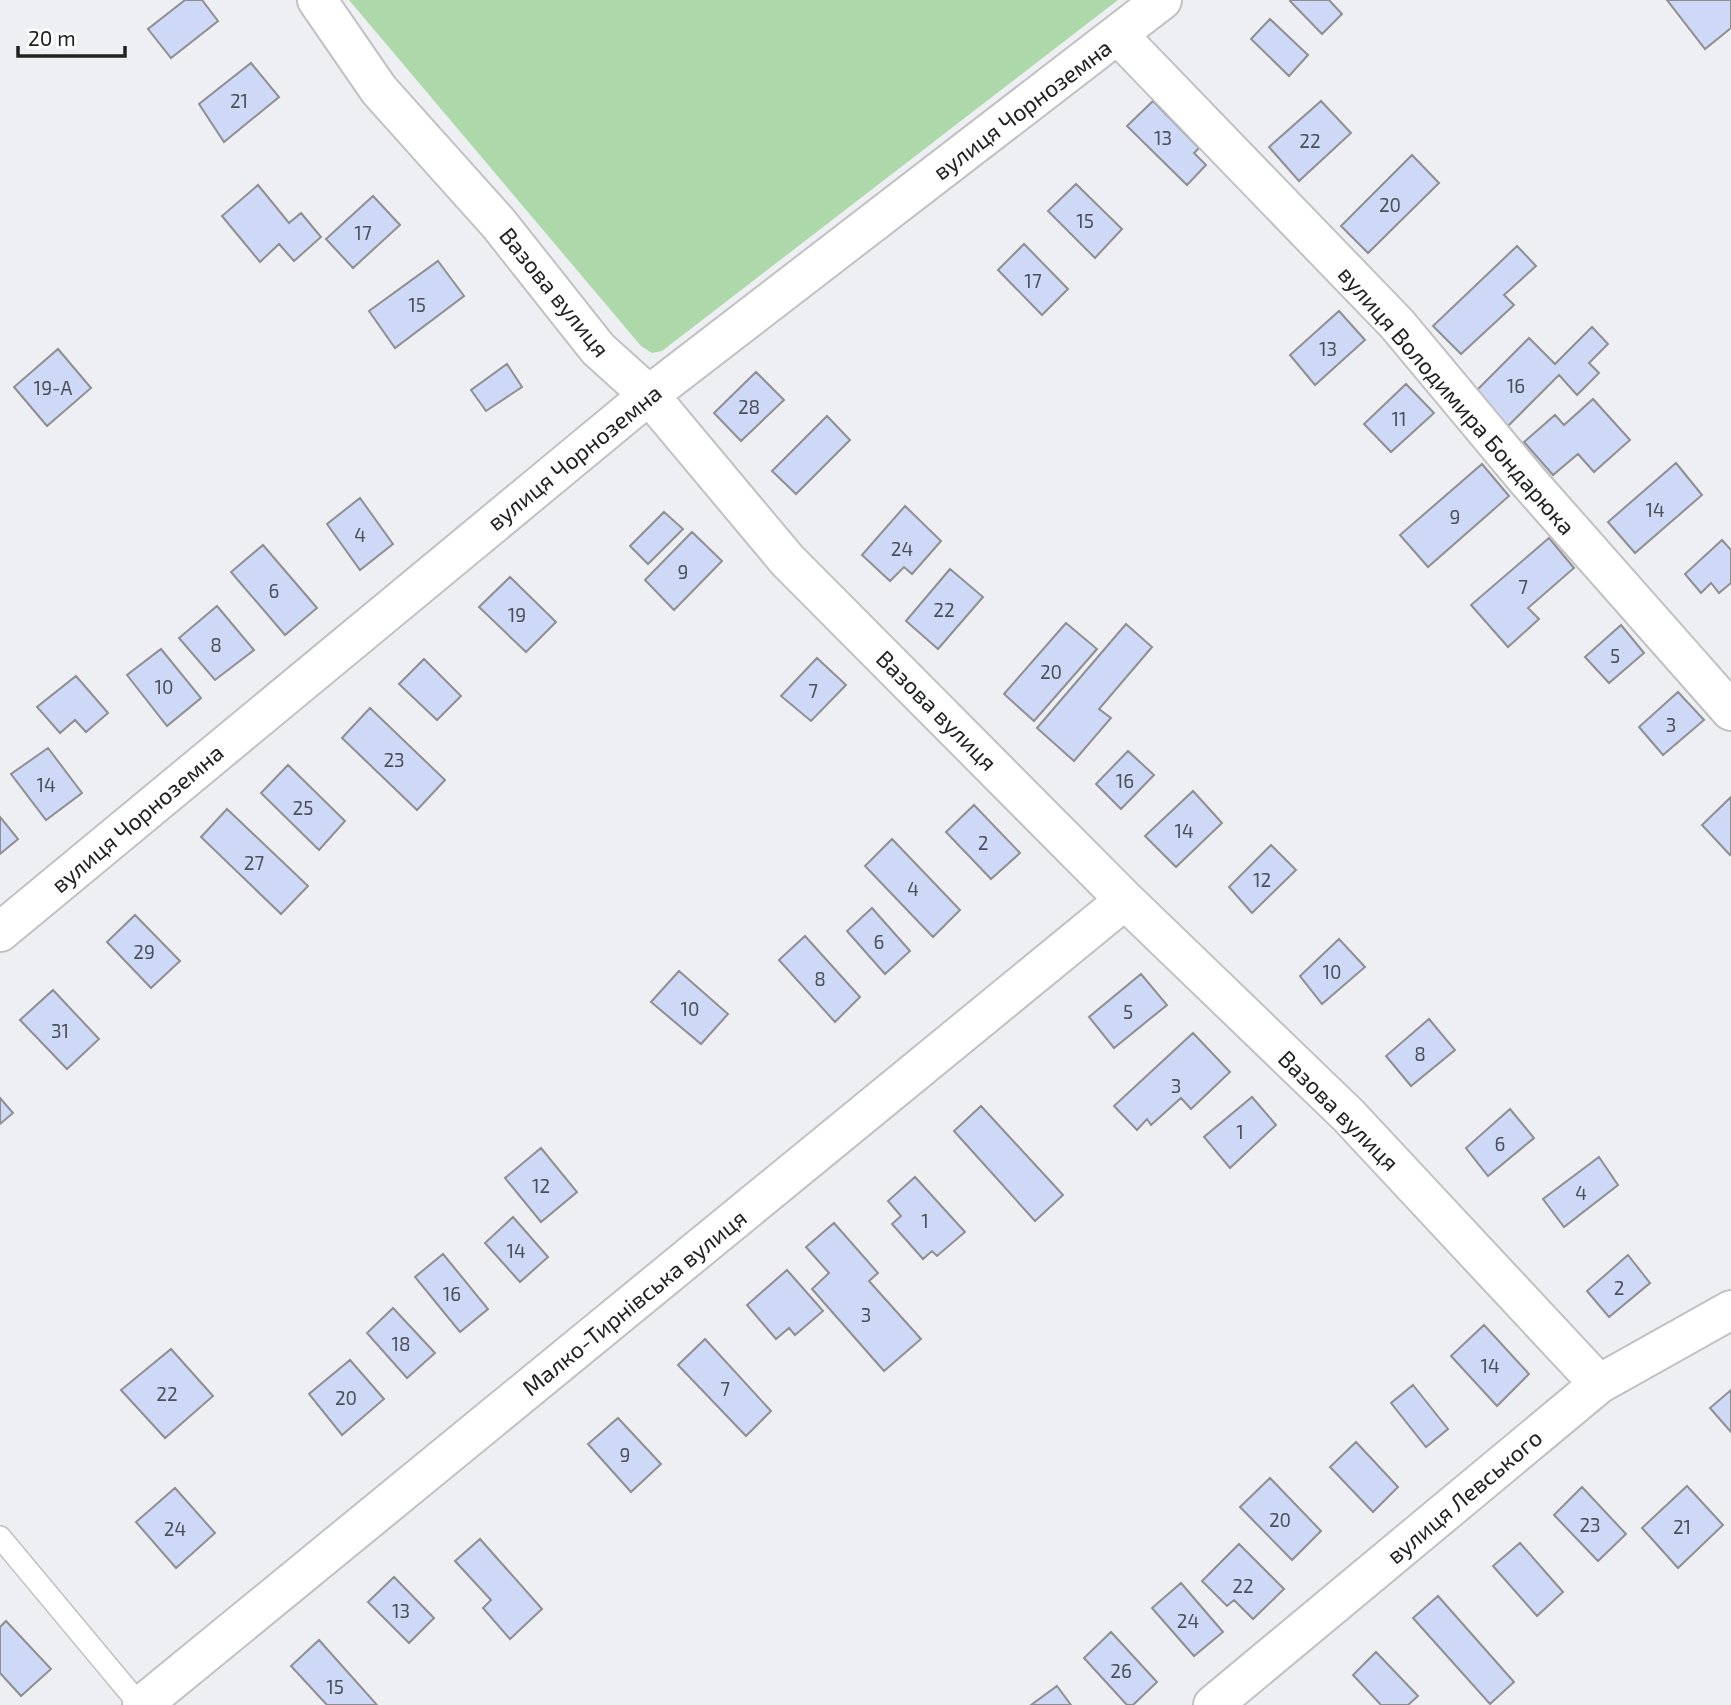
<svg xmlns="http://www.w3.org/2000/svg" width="1731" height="1705" font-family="'Exo 2',sans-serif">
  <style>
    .green { fill: #add9aa }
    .building { fill: #cdd9f7; stroke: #8f8f92; stroke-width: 2 }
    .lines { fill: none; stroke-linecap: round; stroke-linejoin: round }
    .lane-casing { stroke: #c1c1c4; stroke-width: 24 }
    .street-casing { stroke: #c1c1c4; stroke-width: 42 }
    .lane { stroke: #fff; stroke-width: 21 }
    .street { stroke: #fff; stroke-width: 38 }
    .labels { text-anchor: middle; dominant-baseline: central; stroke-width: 5; stroke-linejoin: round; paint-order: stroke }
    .number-label { font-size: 19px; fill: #4b4f56 }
    .street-label { font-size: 23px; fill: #202121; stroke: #fff }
  </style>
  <rect width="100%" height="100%" fill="#eeeff2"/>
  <path class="green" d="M349 0H1118L662 351 652 353 641 346Z"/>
  <path class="building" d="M185 0H202L218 21 171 58 148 29Z
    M1291 0H1329L1342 14 1322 34 1290 1Z
    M1667 0H1731V28L1705 49Z
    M1270 19 1308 55 1289 76 1251 39Z
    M251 63 279 97 224 142 199 104Z
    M1153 101 1199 148 1194 153 1206 165 1187 185 1127 126Z
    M1321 101 1351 133 1299 181 1269 147Z
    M1412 155 1439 183 1368 253 1341 226Z
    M1076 184 1122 229 1095 258 1048 211Z
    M258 185 289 223 301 213 321 237 294 261 279 244 260 262 222 216Z
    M373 196 400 225 353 268 326 239Z
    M1024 244 1068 289 1042 315 998 270Z
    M1517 246 1536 266 1504 295 1514 305 1461 354 1433 326Z
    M438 261 464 296 395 348 369 311Z
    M1339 311 1365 340 1315 385 1290 355Z
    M1592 327 1608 344 1589 363 1599 373 1577 395 1559 375 1504 430 1470 397 1529 338 1555 364Z
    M58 349 91 388 47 426 14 387Z
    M507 364 522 387 486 411 471 390Z
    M756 372 784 400 741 441 714 413Z
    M1406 384 1434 413 1391 452 1364 424Z
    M1593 399 1630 440 1594 472 1578 454 1553 475 1524 442 1555 415 1564 425Z
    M827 416 850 440 796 494 772 471Z
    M1676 463 1702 495 1635 553 1608 522Z
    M1482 464 1509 496 1428 567 1400 535Z
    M360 498 393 544 360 570 327 524Z
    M905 506 941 541 912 574 904 567 890 581 862 555Z
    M664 512 683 529 648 564 630 546Z
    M692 532 722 561 674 610 645 580Z
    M1549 538 1574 568 1528 608 1539 619 1508 647 1471 605Z
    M1722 540 1731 550V583L1719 593 1711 583 1701 593 1685 574Z
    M263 545 317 608 285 635 231 572Z
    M950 569 983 597 938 649 906 621Z
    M510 577 556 622 526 652 479 607Z
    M217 606 254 650 215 680 179 638Z
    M1066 623 1097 649 1034 721 1004 694Z
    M1126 624 1152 647 1099 709 1111 718 1074 761 1037 728Z
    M1621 625 1644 653 1609 683 1585 657Z
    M161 649 201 698 167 726 127 675Z
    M817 658 846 685 811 721 781 696Z
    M424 659 461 696 437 720 399 684Z
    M76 676 108 713 86 732 75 720 60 733 37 707Z
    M1678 692 1704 720 1663 755 1639 727Z
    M370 708 445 780 417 810 342 738Z
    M48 748 82 793 46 820 11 774Z
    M1128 751 1154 775 1121 809 1096 784Z
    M288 765 345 821 319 850 261 793Z
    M1193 791 1222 823 1176 867 1145 836Z
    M1731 797V854L1730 855 1702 825Z
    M974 805 1020 853 991 879 946 832Z
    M227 809 308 886 281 914 201 837Z
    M0 817 18 839 0 854Z
    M892 839 960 910 933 937 865 866Z
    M1271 845 1296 870 1252 913 1229 887Z
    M872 908 910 951 885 974 847 931Z
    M135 915 180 961 151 988 107 942Z
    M805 936 860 997 835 1022 779 960Z
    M1339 939 1365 967 1322 1004 1300 976Z
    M679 971 728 1014 701 1044 651 1002Z
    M1141 974 1167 1005 1114 1048 1089 1017Z
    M53 990 99 1039 67 1069 20 1020Z
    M1429 1019 1455 1050 1411 1086 1386 1056Z
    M1193 1033 1230 1072 1191 1109 1181 1098 1151 1125 1147 1119 1137 1130 1114 1106Z
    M1252 1097 1276 1125 1230 1168 1204 1137Z
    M0 1098 13 1113 0 1124Z
    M981 1106 1063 1195 1035 1221 954 1131Z
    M1510 1109 1534 1138 1488 1176 1466 1148Z
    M541 1148 577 1192 541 1222 505 1178Z
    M1599 1157 1618 1185 1564 1227 1543 1199Z
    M915 1177 965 1232 937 1256 932 1251 923 1259 892 1224 901 1216 888 1201Z
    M513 1217 548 1257 520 1282 485 1243Z
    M834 1223 878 1273 869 1281 921 1339 884 1371 812 1289 829 1273 806 1247Z
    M443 1254 488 1309 460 1332 415 1277Z
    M1628 1255 1650 1283 1609 1317 1587 1291Z
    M787 1270 823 1311 795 1335 789 1328 776 1339 747 1305Z
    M393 1308 435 1353 407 1378 367 1333Z
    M1484 1325 1529 1374 1497 1406 1451 1356Z
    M705 1339 771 1411 746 1436 678 1365Z
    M171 1349 213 1396 165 1438 121 1390Z
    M350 1360 384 1399 342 1435 309 1394Z
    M1413 1385 1448 1429 1426 1447 1391 1403Z
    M1731 1390V1432L1710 1408Z
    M618 1418 661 1464 631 1492 588 1444Z
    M1356 1442 1398 1487 1373 1512 1330 1467Z
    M1270 1478 1321 1531 1292 1560 1240 1507Z
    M1687 1486 1723 1525 1678 1568 1642 1528Z
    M1582 1487 1626 1534 1598 1561 1554 1515Z
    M175 1488 215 1533 176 1568 136 1522Z
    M480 1539 542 1609 510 1639 483 1608 491 1600 455 1561Z
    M1520 1543 1563 1592 1537 1616 1493 1566Z
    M1239 1544 1284 1589 1253 1619 1234 1600 1227 1606 1202 1581Z
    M394 1577 434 1618 409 1643 368 1602Z
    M1181 1583 1223 1632 1194 1656 1152 1608Z
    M1438 1596 1514 1682 1490 1704 1413 1618Z
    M6 1621 51 1669 21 1696 0 1673V1627Z
    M1111 1632 1157 1682 1133 1705H1127L1084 1658Z
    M319 1640 377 1705H327L291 1666Z
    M1376 1652 1418 1696 1408 1705H1381L1353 1675Z
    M1057 1686 1071 1705H1031Z"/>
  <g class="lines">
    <g class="lane-casing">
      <path id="lane" d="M0 1537 140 1705"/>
    </g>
    <g class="street-casing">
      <path id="street" d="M317 0 379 90 499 224 598 349 649 395 787 560 1125 900 1348 1115 1599 1384
        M1118 35 1397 324 1528 481 1731 711
        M0 932 649 395 1162 0
        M142 1705 1125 900
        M1213 1705 1599 1384 1731 1310"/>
    </g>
    <use href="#lane" class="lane"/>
    <use href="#street" class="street"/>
  </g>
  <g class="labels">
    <g class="number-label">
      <text x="239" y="100">21</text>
      <text x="1163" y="137">13</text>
      <text x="1310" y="140">22</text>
      <text x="1390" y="204">20</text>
      <text x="1085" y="220">15</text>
      <text x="363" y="232">17</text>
      <text x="1033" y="280">17</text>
      <text x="417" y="304">15</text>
      <text x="1328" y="348">13</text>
      <text x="1516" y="385">16</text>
      <text x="53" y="387">19-А</text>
      <text x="749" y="406">28</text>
      <text x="1399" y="418">11</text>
      <text x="1655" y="509">14</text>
      <text x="1455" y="516">9</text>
      <text x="360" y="534">4</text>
      <text x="902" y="548">24</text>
      <text x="683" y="571">9</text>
      <text x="1523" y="586">7</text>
      <text x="274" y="590">6</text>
      <text x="944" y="609">22</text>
      <text x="517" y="614">19</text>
      <text x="216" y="644">8</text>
      <text x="1615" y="655">5</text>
      <text x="1051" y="671">20</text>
      <text x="164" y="686">10</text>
      <text x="813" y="690">7</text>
      <text x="1671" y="724">3</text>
      <text x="394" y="759">23</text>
      <text x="1125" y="780">16</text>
      <text x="46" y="784">14</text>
      <text x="303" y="807">25</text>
      <text x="1184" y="830">14</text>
      <text x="983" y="842">2</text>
      <text x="254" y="862">27</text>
      <text x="1262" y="879">12</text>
      <text x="913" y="888">4</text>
      <text x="879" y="941">6</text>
      <text x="144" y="951">29</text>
      <text x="1332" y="971">10</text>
      <text x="820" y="978">8</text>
      <text x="690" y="1008">10</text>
      <text x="1128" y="1011">5</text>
      <text x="60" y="1030">31</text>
      <text x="1420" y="1053">8</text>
      <text x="1176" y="1085">3</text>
      <text x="1240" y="1131">1</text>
      <text x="1500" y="1143">6</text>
      <text x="541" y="1185">12</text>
      <text x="1581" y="1192">4</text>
      <text x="925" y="1220">1</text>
      <text x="516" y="1250">14</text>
      <text x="1619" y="1287">2</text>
      <text x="452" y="1293">16</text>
      <text x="866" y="1314">3</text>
      <text x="401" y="1343">18</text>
      <text x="1490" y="1365">14</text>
      <text x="725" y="1388">7</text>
      <text x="167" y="1393">22</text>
      <text x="346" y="1397">20</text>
      <text x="625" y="1454">9</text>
      <text x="1280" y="1519">20</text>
      <text x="1590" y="1524">23</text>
      <text x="1682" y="1526">21</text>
      <text x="175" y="1528">24</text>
      <text x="1243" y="1585">22</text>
      <text x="401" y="1610">13</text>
      <text x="1188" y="1620">24</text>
      <text x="1121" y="1670">26</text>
      <text x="335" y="1686">15</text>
    </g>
    <g class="street-label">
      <text transform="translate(1022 109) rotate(-37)">вулиця Чорноземна</text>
      <text transform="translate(555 292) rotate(51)">Вазова вулиця</text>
      <text transform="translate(1457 400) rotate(49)">вулиця Володимира Бондарюка</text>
      <text transform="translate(574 457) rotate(-39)">вулиця Чорноземна</text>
      <text transform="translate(937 710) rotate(45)">Вазова вулиця</text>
      <text transform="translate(137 818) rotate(-40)">вулиця Чорноземна</text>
      <text transform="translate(1339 1110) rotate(45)">Вазова вулиця</text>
      <text transform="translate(634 1302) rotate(-39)">Малко-Тирнівська вулиця</text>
      <text transform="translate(1464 1496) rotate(-40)">вулиця Левського</text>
    </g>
  </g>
  <path d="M18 46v10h107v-10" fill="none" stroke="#202121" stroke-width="3.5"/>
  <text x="28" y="46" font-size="21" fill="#202121" stroke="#ffffff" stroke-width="5" paint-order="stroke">20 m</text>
</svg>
